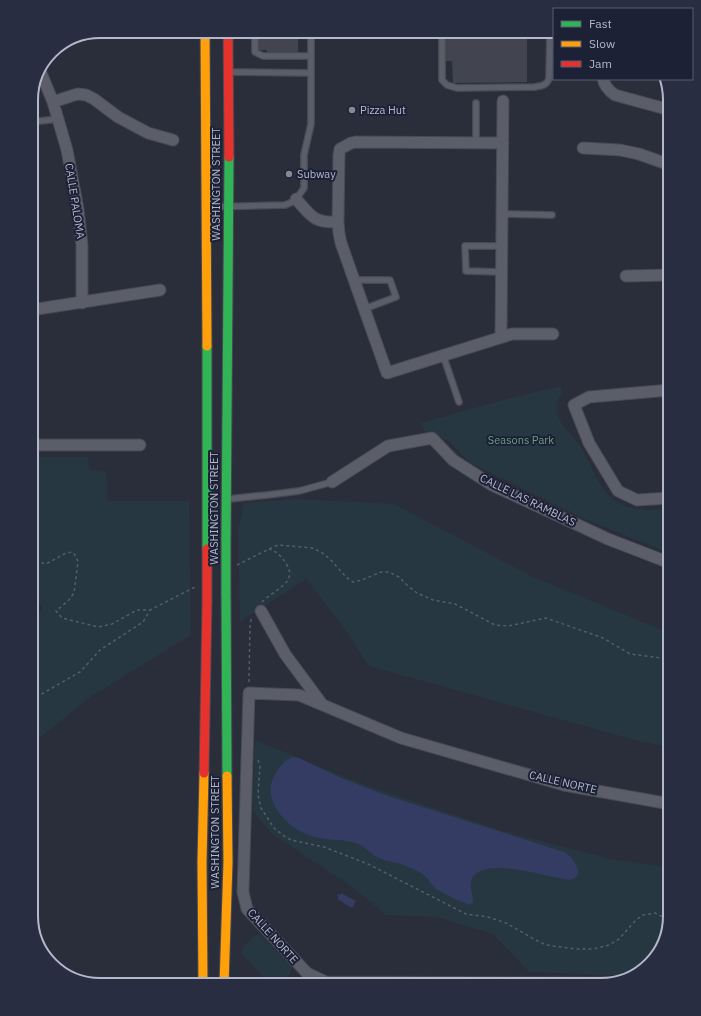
<svg xmlns="http://www.w3.org/2000/svg" width="701" height="1016" font-family="'IBM Plex Sans',sans-serif">
  <style>
    .green { fill: #263741 }
    .water { fill: #343c63 }
    .building { fill: #424450 }
    .lines { fill: none; stroke-linecap: round; stroke-linejoin: round }
    .lane-casing { stroke: #474953; stroke-width: 8 }
    .street-casing { stroke: #474953; stroke-width: 13 }
    .fast-casing { stroke: #474953; stroke-width: 11 }
    .slow-casing { stroke: #474953; stroke-width: 11 }
    .jam-casing { stroke: #474953; stroke-width: 11 }
    .path { stroke: #585c65; stroke-width: 1.5; stroke-dasharray: 3 3; stroke-linecap: butt }
    .lane { stroke: #5b5d68; stroke-width: 5.5 }
    .street { stroke: #5b5d68; stroke-width: 11 }
    .fast { stroke: #30b455; stroke-width: 9 }
    .slow { stroke: #ff9f0a; stroke-width: 9 }
    .jam { stroke: #e5322d; stroke-width: 9 }
    .fast-bridge-casing { stroke: #474953; stroke-width: 11; stroke-linecap: butt }
    .jam-bridge-casing { stroke: #474953; stroke-width: 11; stroke-linecap: butt }
    .fast-bridge { stroke: #30b455; stroke-width: 9 }
    .jam-bridge { stroke: #e5322d; stroke-width: 9 }
    .poi-dot { fill: #848798; stroke: #1d2136; stroke-width: 1.5 }
    .labels { text-anchor: middle; dominant-baseline: central; stroke-width: 4; stroke-linejoin: round; paint-order: stroke }
    .poi-label { font-size: 11px; fill: #b4b8cb; stroke: #1d2136; text-anchor: start }
    .street-label { font-size: 11px; fill: #b4b8cb; stroke: #1d2136 }
    .park-label { font-size: 11px; fill: #6a9e82; stroke: #1d2136 }
    .rim { fill: none; stroke: #b4b8cb; stroke-width: 2 }
  </style>
  <rect width="100%" height="100%" fill="#2a2d3a"/>
  <path class="green" d="M561 386 562 393C557 400 555 408 558 416 562 427 572 434 578 443 592 463 597 490 619 503 636 512 652 510 670 509V553L589 521 470 463 450 442 433 433 424 431 421 423 510 398Z
    M31 457H88L89 470 106 472 107 501H189L191 635 89 698 31 745V622L43 608 31 594Z
    M298 499 394 504 533 577 670 633V747L638 741 369 666 344 628 306 579 240 622 238 529 244 503Z
    M255 740 365 785 499 830 611 859 670 868V916L661 950 634 976 529 972 493 934 436 917 386 915 351 886 272 834 253 811Z
    M255 935H260L292 967 291 972 278 985H271L241 953 242 948Z"/>
  <path class="water" d="M293 757 299 758 341 778 388 796 564 852C574 857 587 877 569 880 548 877 482 855 472 879 468 888 474 894 473 903L469 905C458 900 446 895 436 889 432 886 430 881 426 877 421 872 414 869 408 867 398 862 388 862 379 858 370 854 365 846 356 843 346 840 336 840 326 839 304 837 287 826 276 808 271 799 268 789 273 779 277 770 283 760 293 757Z
    M341 893 356 901 352 908 337 899 339 897 337 896 338 894 340 895Z"/>
  <path class="building" d="M446 31H527V82L453 83 452 61H446Z
    M259 33H298V54H267V50H259Z"/>
  <g class="lines">
    <g class="lane-casing">
      <path id="lane" d="M255 31V52L263 56H311
        M442 31V80L447 85 457 88 534 87C541 86 546 86 549 79L550 31
        M229 72 311 73
        M476 103V142
        M31 122 58 119
        M207 207 285 205 295 201 304 188V155L311 124V31
        M502 214 552 215
        M502 272 466 271 465 246H502
        M354 280H390L396 297 364 309
        M443 355 459 402
        M228 499 267 495 299 491 332 482"/>
    </g>
    <g class="street-casing">
      <path id="street" d="M39 68 53 102 67 150 78 209 82 245V303
        M603 79C605 87 609 91 615 95L670 110
        M53 102 71 96 78 94 86 95 94 99 118 117 148 133 173 140
        M503 143 356 142 351 143 340 149 339 155 338 222 339 233 341 243 387 373 512 334H553
        M583 148 620 150 639 154 670 165
        M296 199C312 217 314 223 338 222
        M626 276 670 275
        M31 310 160 290
        M501 336 503 101
        M31 445H140
        M332 482 388 446 432 438 453 460 492 485 608 539 670 563
        M670 498 637 500 618 491 589 443 574 405 589 397 670 390
        M261 611 285 654 322 704
        M607 983 326 982 307 973 247 909 243 892 249 693 299 695 401 738 564 785 670 804"/>
    </g>
    <g class="fast-casing">
      <path id="fast" d="M207 346V549
        M226 539 229 157
        M226 592 227 776"/>
    </g>
    <g class="slow-casing">
      <path id="slow" d="M205 31 207 346
        M203 985 202 862 204 773
        M224 985 228 862 227 776"/>
    </g>
    <g class="jam-casing">
      <path id="jam" d="M228 31 229 157
        M204 773 207 603"/>
    </g>
    <path class="path" d="M31 557 36 561 46 564 66 553 72 552 76 556 78 562 74 593 68 601 56 611 62 618 98 627 112 624 137 610H150L195 587
      M237 565 269 549 278 545 312 548 321 552 330 559 346 577 353 582 362 580 381 572H389L399 577 408 586 417 593 433 600 455 604 495 625 508 626 546 618 603 638 630 654 670 659
      M262 602C272 591 298 583 287 565 282 557 278 552 269 549
      M249 682 250 625 252 616
      M31 700 80 672 100 650 143 622 150 610
      M258 760 260 766 258 795 261 808 274 828 284 836 291 840 324 847 368 864 466 914 488 917 506 923 532 938 546 945 576 949H593L609 945 619 939 636 920 643 915 655 913 663 917 668 924"/>
    <use href="#lane" class="lane"/>
    <use href="#street" class="street"/>
    <use href="#fast" class="fast"/>
    <use href="#slow" class="slow"/>
    <use href="#jam" class="jam"/>
    <g class="fast-bridge-casing">
      <path id="fast-bridge" d="M226 539V592"/>
    </g>
    <g class="jam-bridge-casing">
      <path id="jam-bridge" d="M207 549V603"/>
    </g>
    <use href="#fast-bridge" class="fast-bridge"/>
    <use href="#jam-bridge" class="jam-bridge"/>
  </g>
  <g class="poi-dot">
    <circle cx="352" cy="110" r="4"/>
    <circle cx="289" cy="174" r="4"/>
  </g>
  <g class="labels">
    <g class="poi-label">
      <text x="360" y="110">Pizza Hut</text>
      <text x="297" y="174">Subway</text>
    </g>
    <g class="street-label">
      <text transform="translate(216 184) rotate(-90)">WASHINGTON STREET</text>
      <text transform="translate(75 201) rotate(81)">CALLE PALOMA</text>
      <text transform="translate(528 500) rotate(26)">CALLE LAS RAMBLAS</text>
      <text transform="translate(214 508) rotate(-90)">WASHINGTON STREET</text>
      <text transform="translate(563 782) rotate(13)">CALLE NORTE</text>
      <text transform="translate(215 832) rotate(-90)">WASHINGTON STREET</text>
      <text transform="translate(273 936) rotate(48)">CALLE NORTE</text>
    </g>
    <g class="park-label">
      <text x="521" y="440">Seasons Park</text>
    </g>
  </g>
  <path d="M0 0H701V1016H0ZM100 38H601A62 62 0 0 1 663 100V916A62 62 0 0 1 601 978H100A62 62 0 0 1 38 916V100A62 62 0 0 1 100 38Z" fill="#292d42" fill-rule="evenodd"/>
  <path class="rim" d="M100 38H601A62 62 0 0 1 663 100V916A62 62 0 0 1 601 978H100A62 62 0 0 1 38 916V100A62 62 0 0 1 100 38Z"/>
  <rect x="553" y="8" width="140" height="72" fill="#1d2136" stroke="#595d72"/>
  <rect x="561" y="21" width="20" height="6" fill="#30b455" stroke="#595d72"/>
  <text x="589" y="28" font-size="12" fill="#b4b8cb">Fast</text>
  <rect x="561" y="41" width="20" height="6" fill="#ff9f0a" stroke="#595d72"/>
  <text x="589" y="48" font-size="12" fill="#b4b8cb">Slow</text>
  <rect x="561" y="61" width="20" height="6" fill="#e5322d" stroke="#595d72"/>
  <text x="589" y="68" font-size="12" fill="#b4b8cb">Jam</text>
</svg>
